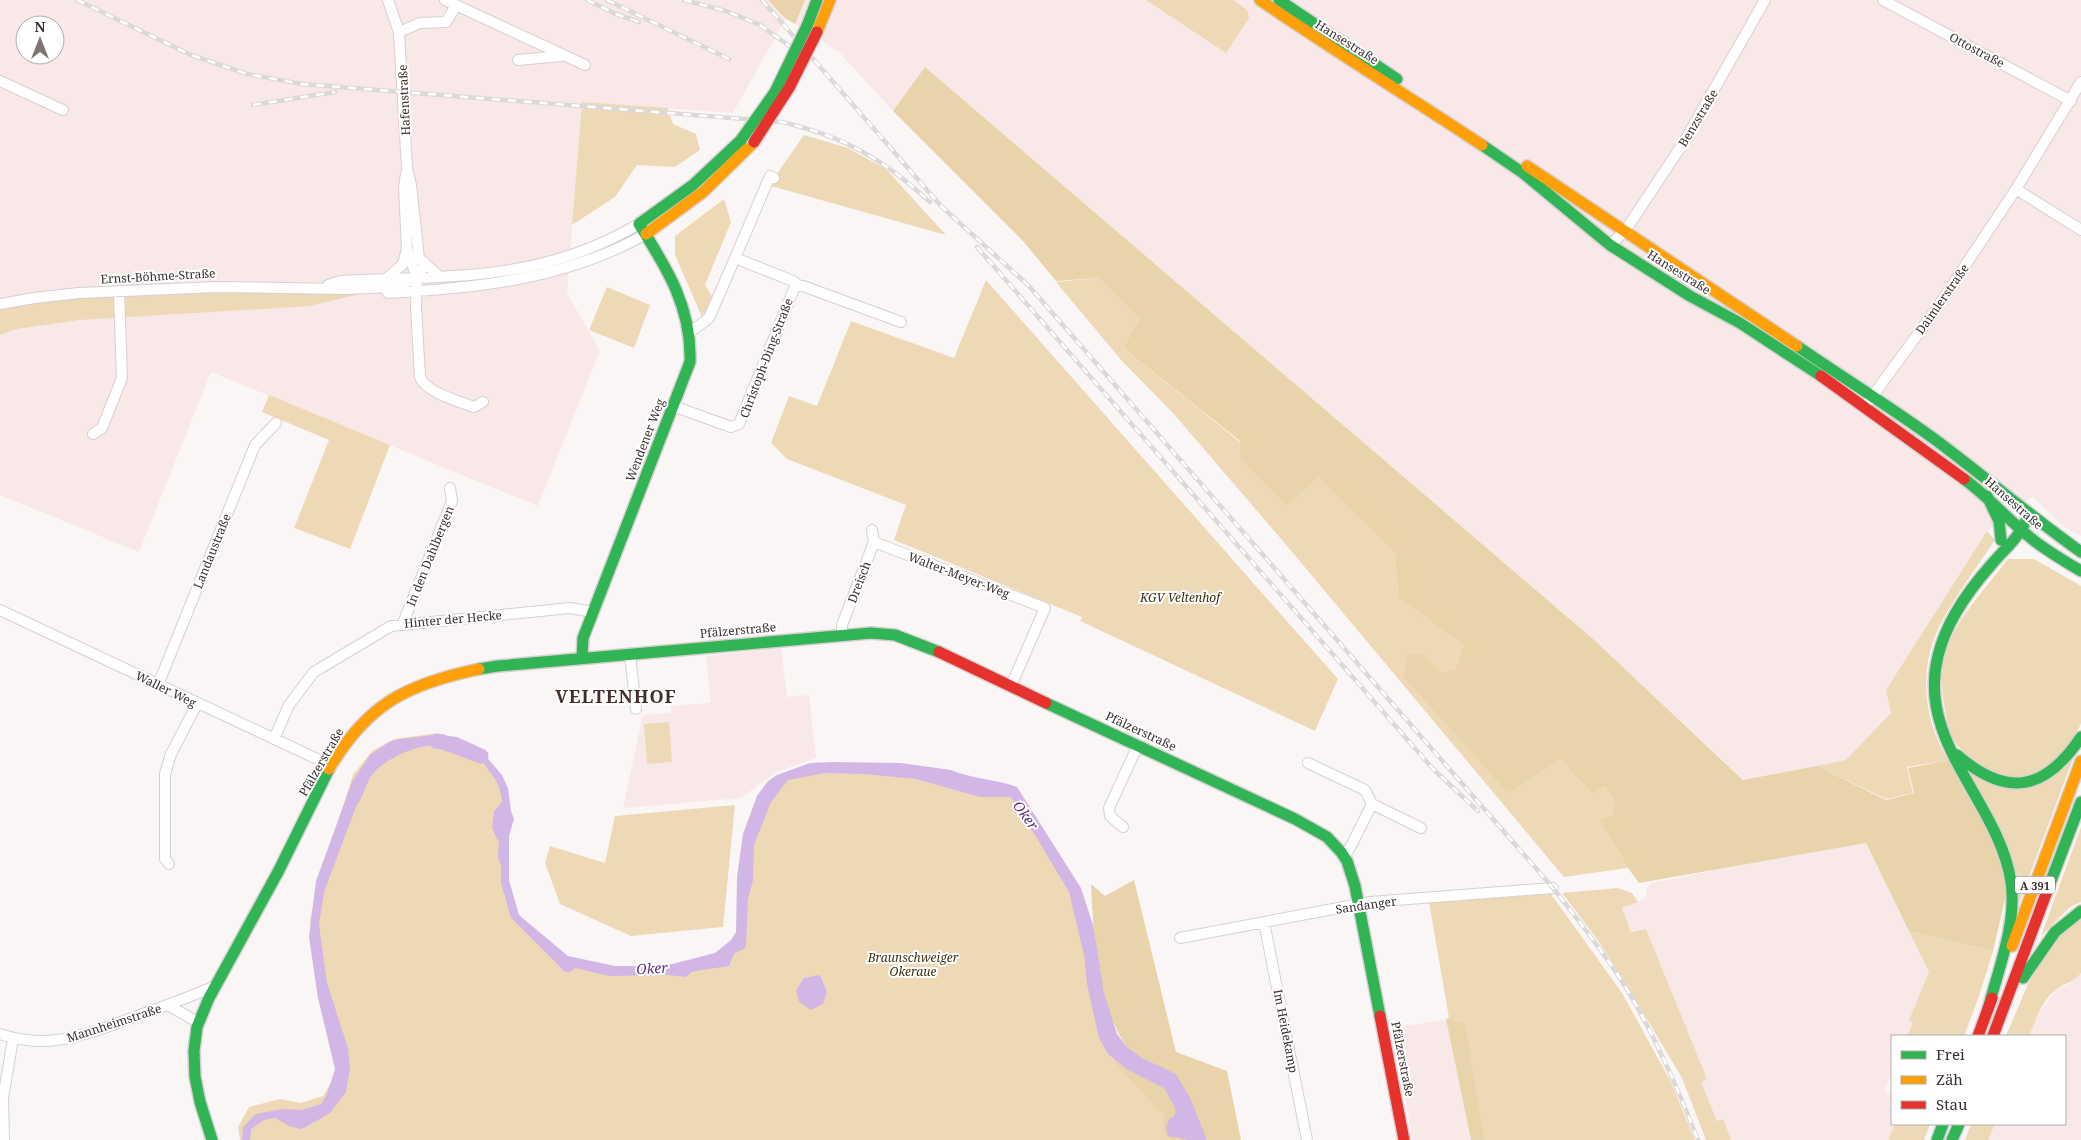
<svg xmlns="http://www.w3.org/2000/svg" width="2081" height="1140" font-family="'Noto Serif',serif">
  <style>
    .built { fill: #f8e8e8; fill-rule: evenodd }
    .green { fill: #edd9b6 }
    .forest { fill: #e8d3aa }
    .water { fill: #d2b7e6 }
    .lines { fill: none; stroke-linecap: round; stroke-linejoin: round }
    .river { stroke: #d2b7e6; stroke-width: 15 }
    .street-casing { stroke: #d8d0d0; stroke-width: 12 }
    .fast-casing { stroke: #d8d0d0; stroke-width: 14 }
    .slow-casing { stroke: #d8d0d0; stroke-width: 14 }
    .jam-casing { stroke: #d8d0d0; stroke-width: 14 }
    .street { stroke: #fefefe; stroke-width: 10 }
    .fast { stroke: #30b455; stroke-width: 11 }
    .slow { stroke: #ff9f0a; stroke-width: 11 }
    .jam { stroke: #e5322d; stroke-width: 11 }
    .rail-casing { stroke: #dbd8d8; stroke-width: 4.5 }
    .rail { stroke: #fff; stroke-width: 2.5; stroke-dasharray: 8; stroke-linecap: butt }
    .fast-bridge-casing { stroke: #d8d0d0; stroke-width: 14; stroke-linecap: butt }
    .jam-bridge-casing { stroke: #d8d0d0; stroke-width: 14; stroke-linecap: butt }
    .fast-bridge { stroke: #30b455; stroke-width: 11 }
    .jam-bridge { stroke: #e5322d; stroke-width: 11 }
    .labels { text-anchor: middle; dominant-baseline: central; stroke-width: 4; stroke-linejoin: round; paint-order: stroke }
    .shield { fill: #fff; stroke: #766d6d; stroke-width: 1 }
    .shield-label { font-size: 11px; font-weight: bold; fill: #3c2f2f }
    .street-label { font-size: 12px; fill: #3c2f2f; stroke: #fff }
    .park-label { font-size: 12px; font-style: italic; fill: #3d2e0d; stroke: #fff }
    .water-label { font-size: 14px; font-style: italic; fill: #5d2d7c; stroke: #fff }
    .district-label { font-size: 18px; font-weight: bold; letter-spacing: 1px; fill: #462c2d; stroke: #fff }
  </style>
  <rect width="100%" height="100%" fill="#fbf6f6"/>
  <path class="built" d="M0 0H2081V536L2065 527 2032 497 1987 531 1886 690 1891 713 1846 761 1744 780 1593 639 925 67 893 111 839 52 786 18 733 113 582 102 567 293 600 351 538 506 211 372 139 552 0 495ZM25 25H55V55H25Z
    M781 648 787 697 809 695 816 758 776 772 741 798 623 808 643 715 671 713V706L711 703 706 656Z
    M1866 843 1929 972 1909 1020 1913 1022 1907 1036H1892V1072L1884 1091 1892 1094V1124H1895L1888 1140H1731L1723 1120 1718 1122 1700 1082 1706 1079 1646 929 1631 932 1622 908 1647 898 1646 890 1651 883 1725 868Z
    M2081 973V1140H1988L1995 1124H2065V1036H2029L2036 1019 2055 990 2067 985Z
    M1446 1019 1471 1140H1413L1392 1029Z"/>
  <path class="green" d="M1146 0H1233L1247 10 1249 18 1226 53Z
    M582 102 668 108 673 124 696 134 700 150 675 167 637 165 615 197 572 225Z
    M804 135 848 148 886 169 946 235 771 186 774 178Z
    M724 199 731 222 705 285 713 298 702 317 675 255V236Z
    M1098 278 1139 319 1123 348 1240 442 1287 506 1316 476 1395 554 1398 597 1463 645 1455 670 1439 673 1425 655 1408 654 1560 759 1592 794 1605 786 1614 800V814L1599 819 1628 868 1564 877 1282 540 1173 413 1122 361 1056 282Z
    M986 280 1338 679 1315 731 1080 621 1082 617 894 540 906 505 787 459 771 443 789 396 817 406 851 321 954 358Z
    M317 287 364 293 310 306 79 320 16 329 0 335V305L34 298Z
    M607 287 650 305 634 348 589 330Z
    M269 395 390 445 350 549 294 528 329 440 262 412Z
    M1987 531 1995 540C1977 567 1957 593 1942 621 1918 666 1922 717 1948 760L1907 767 1913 793 1886 799 1817 766 1846 760 1891 713 1886 690Z
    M2008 559H2034L2081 586V723C2071 752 2039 782 2006 777 1999 776 1991 770 1985 767 1971 760 1957 748 1950 734 1947 728 1947 721 1946 715 1941 690 1939 667 1949 643 1959 616 1990 583 2008 559Z
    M669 722 672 762 647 764 644 724Z
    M431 734 456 737 503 778 507 880 517 915 565 958 614 968 667 967 718 956 739 937 744 836 786 778 821 768H887L1010 792 1020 802 1078 891 1105 1022 1198 1140H240L238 1127 249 1107 280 1099 301 1103 323 1096 339 1070 315 978 310 921 316 890 353 775 372 751 394 739Z
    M2074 756 2018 906 1967 771 2015 787Z
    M735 805 723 927 631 936 560 904 545 863 550 846 605 863 615 816Z
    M2081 827V902L2070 907 2041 936Z
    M1618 888 1632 893 1638 902 1622 908 1631 932 1646 929 1707 1079 1701 1082 1717 1121 1723 1119 1731 1140H1706L1682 1078 1629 989 1597 939 1562 893Z
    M1551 894 1622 993 1671 1082 1695 1140H1485L1466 1024 1449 1018 1429 902Z
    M2081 916V973C2074 982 2063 984 2055 990 2042 1001 2035 1022 2029 1036H2006L2028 984 2054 941Z
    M1909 931 1993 951 1979 996 1964 1036H1907L1913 1022 1909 1020 1929 972Z
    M1895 1124H1930L1924 1140H1888Z
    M1971 1124H1995L1988 1140H1965Z"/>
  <path class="forest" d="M768 0H805L795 24 785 18Z
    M925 67 1593 639 1743 780 1817 766 1886 800 1914 793 1908 768 1948 760 1995 838 2008 886 1993 951 1909 931 1866 843 1639 883 1628 868 1599 819 1614 814V800L1605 786 1592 794 1560 759 1508 793 1404 677 1408 654H1425L1439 673 1455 670 1463 645 1398 597 1395 554 1317 477 1287 506 1241 459 1240 441 1123 348 1139 319 1098 278 1056 281 1023 241 893 111Z
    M1134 880 1176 1052 1227 1071 1241 1140H1171C1163 1135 1163 1125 1164 1116L1113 1060 1127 1047C1098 1007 1093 933 1091 884L1105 896Z
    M1449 1018 1466 1024 1485 1140H1471L1446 1019Z"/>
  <path class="water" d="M435 735 457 737 477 746 502 775 508 788 511 811 514 819 509 836V880L519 915 568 956 615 966H652L672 964 715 953 731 940 736 932 737 877 743 834 757 796 768 781 777 775 810 763 832 762 901 763 951 770C972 779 996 779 1017 787L1081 888 1093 925 1104 993 1117 1034 1127 1047 1142 1058 1176 1074 1190 1098 1207 1140H1189L1168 1136C1165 1125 1166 1121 1175 1115V1107L1164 1088 1128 1070 1108 1054 1099 1038 1087 984 1084 955 1069 892 1026 820 1020 807 1010 797H980L916 779 864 774 825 773 788 780 771 802 754 845 753 880 748 899 746 945 745 948 734 954 729 966 696 971 691 972 686 977 669 975 609 976 575 968 570 972H565L511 918 501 883V866L498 857 499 843 492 828 494 811 502 802C501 790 497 779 489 771 486 767 484 762 480 759 451 735 408 745 381 766 365 778 366 793 356 807L324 892 319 925 327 983 348 1048 350 1069 346 1092 330 1113 304 1128 300 1129 289 1126 275 1118 264 1120 251 1129 250 1140H242L243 1127 256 1114 283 1109 300 1110 315 1106 321 1104 327 1094 335 1069 318 998 309 937 316 881 352 782 370 755 389 742 399 739Z
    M820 975 827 992 823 1004 811 1010 799 1002 796 990 804 978Z"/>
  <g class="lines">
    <path class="river" d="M436 741 443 742 481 756"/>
    <g class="street-casing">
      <path id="street" d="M388 0 399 32 407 169 411 185 419 258 439 276
        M445 0 585 65
        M1883 0 2071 101
        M399 32 420 23 446 22 456 6
        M518 60 562 56
        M0 81 63 110
        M406 174 404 187 407 249 417 278 416 307 420 377C426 393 459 401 474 407L483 402
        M2016 189 2081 230
        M1610 245 1625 231 1684 142 1765 0
        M735 258 770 176 774 178
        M386 279 403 264 407 249
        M328 285 341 281C412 277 486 280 555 260 584 252 613 239 639 224
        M388 293C477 288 567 279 646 234
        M0 304 34 298 79 293 216 287 346 289 394 287 417 278 425 264
        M689 333 709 318 735 258 793 281 798 285
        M1869 401 1939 305 2016 189 2081 82
        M673 406 731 427 739 424 795 286H803L901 322
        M93 434 102 428 122 378 119 291
        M874 542 1045 608 1011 686
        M0 610 332 766
        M403 623 452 501 450 488
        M842 635V625L874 542 872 530
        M630 654 636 709
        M158 685 255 445 276 423
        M274 739 289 705 314 672 391 626 570 608 593 612
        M1308 763 1365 790 1372 804
        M1123 827 1110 816 1109 808 1138 745
        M1345 856 1352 844 1372 804 1421 828
        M169 864 165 859V774L171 754 197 704
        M1264 922 1307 1140
        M1180 938 1370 902 1553 888
        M168 1005 199 1023
        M0 1034C51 1052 92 1032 140 1015 165 1006 190 997 215 986
        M4 1140 3 1098 13 1039"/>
    </g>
    <g class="fast-casing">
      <path id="fast" d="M1279 0 1397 79
        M807 26 817 0
        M1482 145 1523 173 1610 245 1690 296 1740 323 1821 376
        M1797 346C1842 377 1889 406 1933 438 1983 475 2030 516 2081 552
        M1964 479C1989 497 2008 520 2032 539 2047 551 2064 561 2081 571
        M1987 496 1999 521 2001 540
        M582 658 583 638 690 362C692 308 667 268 639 224L693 185 741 140
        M479 669 498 666 871 633 895 635 939 652
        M1046 703 1295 819 1327 837 1341 852 1347 861 1355 886 1380 1016
        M1957 755C2007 798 2045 791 2081 737
        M2046 894 2081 802
        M2023 978 2055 932 2081 911
        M1988 1009C1998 970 2017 924 2011 882 1999 802 1916 743 1938 656 1946 622 1968 591 1991 565 2008 545 2018 540 2029 514
        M212 1140 200 1102 195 1077 194 1051 197 1027 209 998 278 872 329 769
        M1937 1140 1943 1124
        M1952 1140 1959 1124"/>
    </g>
    <g class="slow-casing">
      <path id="slow" d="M1260 0C1333 50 1408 96 1482 145
        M817 32 830 0
        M1527 166 1797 346
        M646 234 703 192 754 142
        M329 769C367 704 407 684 479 669
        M2012 946 2081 761"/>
    </g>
    <g class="jam-casing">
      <path id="jam" d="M1821 376 1964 479
        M939 652 1046 703
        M1380 1016 1404 1140
        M1978 1036 1992 998
        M1993 1036 2046 894"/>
    </g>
    <use href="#street" class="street"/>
    <use href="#fast" class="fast"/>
    <use href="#slow" class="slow"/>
    <use href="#jam" class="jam"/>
    <g class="rail-casing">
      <path id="rail" d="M77 0 191 55 247 74 302 84 782 122C845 137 883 159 930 202
        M587 0 616 14 639 22
        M607 0 729 59
        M684 0 726 11 760 25 809 60
        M762 0 941 206 1028 285 1553 888C1579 921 1606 955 1628 991 1656 1038 1678 1089 1698 1140
        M253 105 335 92
        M977 247 1433 769 1478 811"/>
    </g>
    <use href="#rail" class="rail"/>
    <g class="fast-bridge-casing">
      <path id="fast-bridge" d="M741 140 775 92 807 26"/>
    </g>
    <g class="jam-bridge-casing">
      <path id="jam-bridge" d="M754 142 789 88 817 32"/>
    </g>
    <use href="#fast-bridge" class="fast-bridge"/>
    <use href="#jam-bridge" class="jam-bridge"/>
  </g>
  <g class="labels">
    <rect class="shield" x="2015" y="876.5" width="40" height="17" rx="4"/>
    <g class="shield-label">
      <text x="2035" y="885">A 391</text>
    </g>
    <g class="street-label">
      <text transform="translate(1347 42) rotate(32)">Hansestraße</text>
      <text transform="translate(1977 50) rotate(28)">Ottostraße</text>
      <text transform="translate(404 100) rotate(-93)">Hafenstraße</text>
      <text transform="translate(1698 118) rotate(-59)">Benzstraße</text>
      <text transform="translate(1679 272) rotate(32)">Hansestraße</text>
      <text transform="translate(158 276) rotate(-3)">Ernst-Böhme-Straße</text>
      <text transform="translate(1942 299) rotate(-55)">Daimlerstraße</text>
      <text transform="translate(766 358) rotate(-69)">Christoph-Ding-Straße</text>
      <text transform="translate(645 440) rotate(-69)">Wendener Weg</text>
      <text transform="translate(2014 503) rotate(41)">Hansestraße</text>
      <text transform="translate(212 551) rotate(-68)">Landaustraße</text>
      <text transform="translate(430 556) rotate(-68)">In den Dahlbergen</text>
      <text transform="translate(959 575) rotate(21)">Walter-Meyer-Weg</text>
      <text transform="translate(859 582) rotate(-69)">Dreisch</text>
      <text transform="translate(453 619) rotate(-5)">Hinter der Hecke</text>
      <text transform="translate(738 630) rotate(-5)">Pfälzerstraße</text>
      <text transform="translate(166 689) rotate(26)">Waller Weg</text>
      <text transform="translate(1141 731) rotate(25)">Pfälzerstraße</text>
      <text transform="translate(321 762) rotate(-60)">Pfälzerstraße</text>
      <text transform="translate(1366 905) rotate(-8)">Sandanger</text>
      <text transform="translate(114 1023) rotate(-18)">Mannheimstraße</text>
      <text transform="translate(1286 1031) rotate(79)">Im Heidekamp</text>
      <text transform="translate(1403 1059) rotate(79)">Pfälzerstraße</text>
    </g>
    <g class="park-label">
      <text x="1180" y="597">KGV Veltenhof</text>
      <text x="913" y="957">Braunschweiger<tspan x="913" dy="14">Okeraue</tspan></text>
    </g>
    <g class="water-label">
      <text transform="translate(1026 815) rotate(54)">Oker</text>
      <text transform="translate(652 968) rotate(-3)">Oker</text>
    </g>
    <g class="district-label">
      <text x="616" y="696">VELTENHOF</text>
    </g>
  </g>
  <rect x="1891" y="1035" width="175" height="90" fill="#ffffff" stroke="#b1acac"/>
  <rect x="1901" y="1051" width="25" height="8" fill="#30b455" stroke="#b1acac"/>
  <text x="1936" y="1060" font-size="15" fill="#3c2f2f">Frei</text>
  <rect x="1901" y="1076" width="25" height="8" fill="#ff9f0a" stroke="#b1acac"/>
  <text x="1936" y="1085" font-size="15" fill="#3c2f2f">Zäh</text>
  <rect x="1901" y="1101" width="25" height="8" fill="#e5322d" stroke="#b1acac"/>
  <text x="1936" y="1110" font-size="15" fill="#3c2f2f">Stau</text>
  <g transform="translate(40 40)"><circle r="24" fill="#ffffff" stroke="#b1acac"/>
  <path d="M0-4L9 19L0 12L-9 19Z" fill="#7f7575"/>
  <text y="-8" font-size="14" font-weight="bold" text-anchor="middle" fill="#3c2f2f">N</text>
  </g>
</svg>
